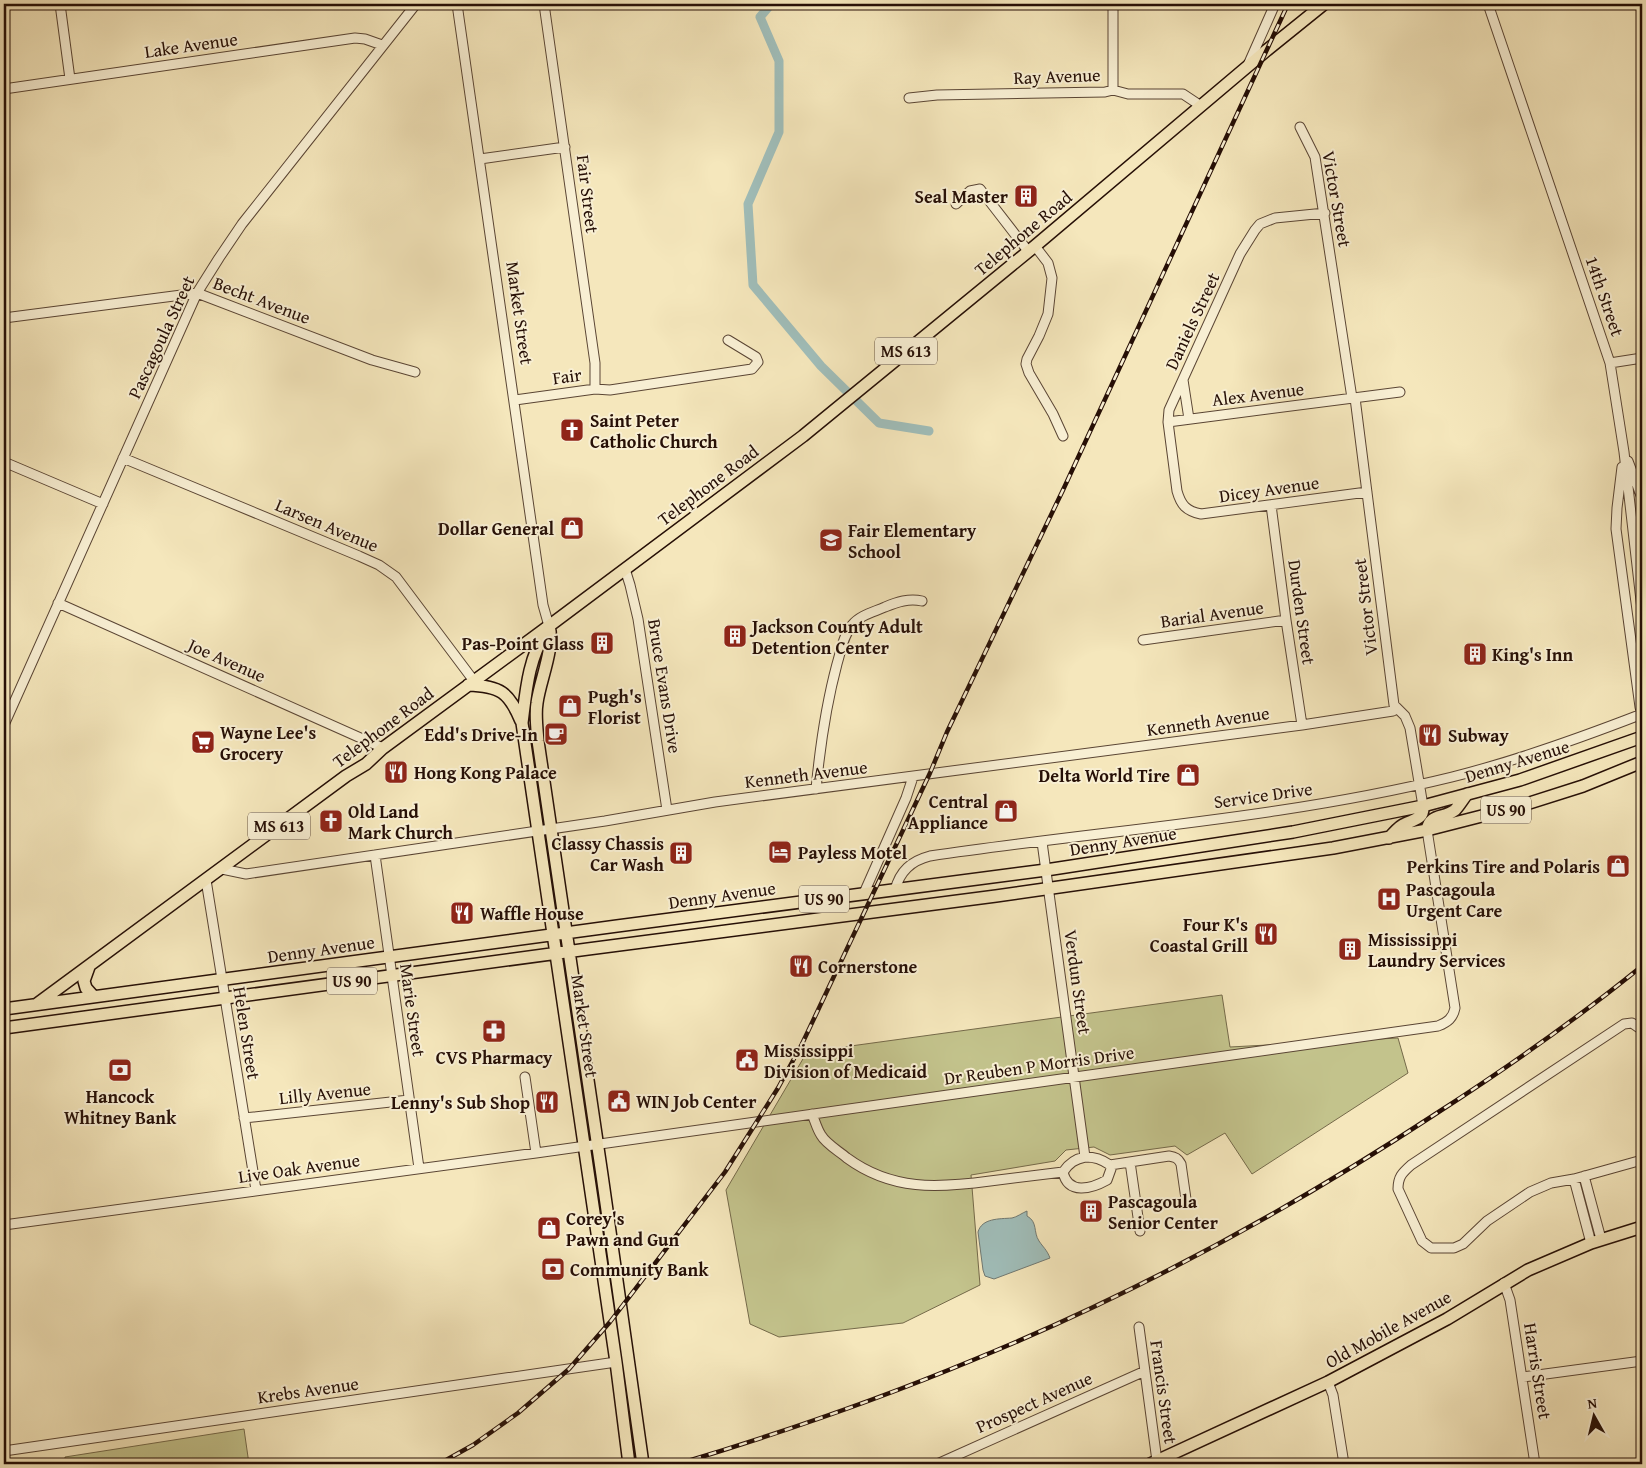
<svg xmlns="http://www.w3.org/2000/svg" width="1646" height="1468" font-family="'Gentium Book Plus',serif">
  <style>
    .green { fill: #c3c38c; stroke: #746949 }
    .water { fill: #a0beba; stroke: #6f7872 }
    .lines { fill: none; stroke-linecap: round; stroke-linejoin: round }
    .canal { stroke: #a0beba; stroke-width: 9 }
    .minor-casing { stroke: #5a4534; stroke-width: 11 }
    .major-casing { stroke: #260f06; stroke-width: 14 }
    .minor { stroke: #f8efd3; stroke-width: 9 }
    .major { stroke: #f5e7bc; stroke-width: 11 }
    .rail-casing { stroke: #260f06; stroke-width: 4.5 }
    .rail { stroke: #f8efd3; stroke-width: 2.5; stroke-dasharray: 8; stroke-linecap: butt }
    .labels { text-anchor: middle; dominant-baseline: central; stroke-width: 4; stroke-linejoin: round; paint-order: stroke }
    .shield { fill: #f8efd3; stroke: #655244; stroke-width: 1 }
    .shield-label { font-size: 16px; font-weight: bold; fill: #260f06 }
    .street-label { font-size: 18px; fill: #260f06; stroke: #f8efd3 }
    .poi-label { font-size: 18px; font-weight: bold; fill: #260f06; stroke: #f8efd3; text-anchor: start }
  </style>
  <rect width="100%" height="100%" fill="#f5e7bc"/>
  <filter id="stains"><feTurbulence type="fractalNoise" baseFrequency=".004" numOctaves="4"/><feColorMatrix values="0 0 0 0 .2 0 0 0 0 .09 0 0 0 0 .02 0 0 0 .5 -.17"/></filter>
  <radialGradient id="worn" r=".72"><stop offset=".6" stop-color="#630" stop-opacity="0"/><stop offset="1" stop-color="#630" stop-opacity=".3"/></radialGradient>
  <path class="green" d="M1222 995 1230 1047 1398 1038 1408 1073 1252 1174 1225 1133 1187 1155 1175 1146 1110 1155 1094 1147 1066 1150 1055 1161 971 1175 980 1285 903 1323 779 1337 750 1324 726 1190 807 1052Z
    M244 1429 249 1464H65V1457Z"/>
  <path class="water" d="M1027 1211V1216C1038 1222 1033 1232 1039 1241 1043 1247 1047 1250 1050 1258L994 1279 985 1276 983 1270 978 1232C982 1218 999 1219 1012 1218 1017 1217 1022 1213 1027 1211Z"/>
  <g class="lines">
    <path class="canal" d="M771 4 760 17 779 61V132L748 204 753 285 821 366 879 423 929 431"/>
    <g class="minor-casing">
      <path id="minor" d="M60 4 70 79
        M457 4 543 605 549 626
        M544 4 595 363V389
        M1488 4 1610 363 1624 452 1642 609
        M1248 65 1275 4
        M4 89 355 38 365 39 382 45
        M1113 90V4
        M909 98 937 95 1105 92 1113 90 1128 94H1183L1201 106
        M1300 127 1315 157 1352 398
        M480 159 565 147
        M956 204 970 191 980 189 1028 251
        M1325 213 1275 218 1260 224 1255 230 1240 254 1169 410 1168 422 1177 491C1181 505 1186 511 1201 514L1367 492
        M1035 246 1048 263 1052 278 1048 314 1039 336 1027 359 1026 364 1029 373 1053 414 1063 436
        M4 318 197 293 372 360 415 372
        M1610 363 1642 358
        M1183 380 1189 419
        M1355 398 1394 705 1405 716 1410 728 1423 806
        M515 400 595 389 610 390 752 369 758 362 756 357 728 340
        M1168 422 1400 392
        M123 458 359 556 379 565 396 577 474 681
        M1628 461 1642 498
        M4 462 103 504
        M1622 467 1617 508 1616 529 1640 707 1642 714
        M1271 505 1286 620 1302 725
        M625 569 630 585 638 619 667 810
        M58 603 383 748
        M1143 640 1286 620
        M4 725 197 293 219 258 242 224 416 4
        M816 789C820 747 826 705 837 664 841 651 843 636 852 625 860 615 874 612 885 607 897 602 909 598 922 601
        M1042 842 1085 1157
        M375 855 419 1168
        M222 869 246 874 605 821 715 802 1302 725 1393 711 1396 709
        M206 880 256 1190
        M895 890C900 871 911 861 930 856 1104 830 1281 819 1452 777 1517 761 1580 738 1642 714
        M864 893 906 798 912 780V777
        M1642 1030 1632 1023 1624 1024 1411 1165C1402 1173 1398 1177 1398 1189L1422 1241 1431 1248H1454L1463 1244 1487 1221 1530 1192 1551 1183 1574 1179 1642 1160
        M525 1077 536 1153
        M812 1114C815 1121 817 1129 821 1135 826 1144 839 1151 847 1158 892 1191 938 1188 990 1181 1015 1178 1039 1175 1063 1172
        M244 1118 409 1100
        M1085 1157C1095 1157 1101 1159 1110 1165L1111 1169 1107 1180C1091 1189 1068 1195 1063 1172 1069 1163 1075 1159 1085 1157Z
        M1130 1162 1140 1231
        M1110 1165 1169 1156C1175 1157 1178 1158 1181 1164L1186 1199
        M1584 1176 1601 1239
        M1574 1179 1591 1243
        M4 1225 536 1153 1438 1026C1448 1022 1453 1018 1455 1008L1427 830
        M1504 1283 1510 1300 1535 1464
        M1139 1327 1157 1461
        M1523 1377 1642 1361
        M1328 1382 1333 1395 1344 1464
        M4 1451 616 1362
        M937 1464 1145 1371"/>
    </g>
    <g class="major-casing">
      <path id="major" d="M549 626C555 648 540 680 537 703 535 715 537 729 538 741L602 1175 643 1464
        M546 632C528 659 526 692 522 723L616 1362 629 1464
        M468 685C500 686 509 692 521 721
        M1427 830C1430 813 1444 819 1455 810 1459 806 1463 799 1467 794
        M1389 838C1394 833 1399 826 1405 824 1415 819 1424 819 1423 806
        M89 967 84 981 86 988 94 997
        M37 1004 346 776 366 764 383 748 549 626 803 436 1035 246 1267 50 1324 4
        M4 1009 617 926 1046 870 1293 832 1423 806 1520 780 1642 737
        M4 1028 588 949 996 896 1333 848 1427 830 1517 807 1583 786 1642 762
        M1150 1464 1328 1382 1447 1319 1528 1270 1591 1243 1642 1227"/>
    </g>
    <use href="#minor" class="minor"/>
    <use href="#major" class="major"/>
    <g class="rail-casing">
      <path id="rail" d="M439 1464 473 1445 518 1413 569 1369 610 1322 725 1172 778 1088 802 1044 930 773 947 732 1063 490 1288 4
        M678 1464C778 1434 877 1400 973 1360 1135 1294 1291 1209 1437 1113 1508 1067 1577 1019 1642 966"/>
    </g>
    <use href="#rail" class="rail"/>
  </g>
  <defs>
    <g id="building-square" transform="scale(1.25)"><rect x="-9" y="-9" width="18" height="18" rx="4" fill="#8f2418" stroke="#f8efd3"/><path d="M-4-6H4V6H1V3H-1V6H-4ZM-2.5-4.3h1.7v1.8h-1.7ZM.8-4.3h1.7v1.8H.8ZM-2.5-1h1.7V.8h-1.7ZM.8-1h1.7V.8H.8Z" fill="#fff"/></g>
    <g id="church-square" transform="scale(1.25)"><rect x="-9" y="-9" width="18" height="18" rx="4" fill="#8f2418" stroke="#f8efd3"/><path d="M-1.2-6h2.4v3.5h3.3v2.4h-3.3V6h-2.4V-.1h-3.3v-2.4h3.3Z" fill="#fff"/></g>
    <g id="shop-square" transform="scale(1.25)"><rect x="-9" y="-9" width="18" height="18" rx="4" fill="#8f2418" stroke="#f8efd3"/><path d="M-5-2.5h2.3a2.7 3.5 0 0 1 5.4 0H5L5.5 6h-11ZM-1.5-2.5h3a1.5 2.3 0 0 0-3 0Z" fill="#fff"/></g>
    <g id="school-square" transform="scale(1.25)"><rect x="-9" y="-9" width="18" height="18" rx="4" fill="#8f2418" stroke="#f8efd3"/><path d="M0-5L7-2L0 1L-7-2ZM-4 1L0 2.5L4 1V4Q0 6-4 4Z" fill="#fff"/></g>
    <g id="cafe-square" transform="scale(1.25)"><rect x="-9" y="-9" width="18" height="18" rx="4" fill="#8f2418" stroke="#f8efd3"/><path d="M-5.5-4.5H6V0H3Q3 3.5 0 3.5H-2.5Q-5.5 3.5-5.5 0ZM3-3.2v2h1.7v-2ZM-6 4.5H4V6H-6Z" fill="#fff"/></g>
    <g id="restaurant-square" transform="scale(1.25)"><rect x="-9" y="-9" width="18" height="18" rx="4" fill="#8f2418" stroke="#f8efd3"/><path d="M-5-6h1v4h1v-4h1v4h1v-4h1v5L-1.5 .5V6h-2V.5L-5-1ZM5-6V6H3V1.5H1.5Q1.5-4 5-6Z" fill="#fff"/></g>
    <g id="supermarket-square" transform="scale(1.25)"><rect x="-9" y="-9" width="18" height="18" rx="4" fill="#8f2418" stroke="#f8efd3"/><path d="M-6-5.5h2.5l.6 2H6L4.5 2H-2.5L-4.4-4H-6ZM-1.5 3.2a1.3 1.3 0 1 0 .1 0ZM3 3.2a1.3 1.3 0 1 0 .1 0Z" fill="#fff"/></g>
    <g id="hotel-square" transform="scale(1.25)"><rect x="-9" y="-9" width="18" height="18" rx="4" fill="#8f2418" stroke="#f8efd3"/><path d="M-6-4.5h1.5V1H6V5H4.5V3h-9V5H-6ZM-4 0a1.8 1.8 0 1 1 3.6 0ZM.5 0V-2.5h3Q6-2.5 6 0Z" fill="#fff"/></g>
    <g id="hospital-square" transform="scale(1.25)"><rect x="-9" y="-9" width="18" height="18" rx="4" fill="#8f2418" stroke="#f8efd3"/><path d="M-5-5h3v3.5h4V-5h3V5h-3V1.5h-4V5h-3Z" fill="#fff"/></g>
    <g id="pharmacy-square" transform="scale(1.25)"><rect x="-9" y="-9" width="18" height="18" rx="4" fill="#8f2418" stroke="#f8efd3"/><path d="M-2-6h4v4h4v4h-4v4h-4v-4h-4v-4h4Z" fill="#fff"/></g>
    <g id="civic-square" transform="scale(1.25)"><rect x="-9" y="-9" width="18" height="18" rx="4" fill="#8f2418" stroke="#f8efd3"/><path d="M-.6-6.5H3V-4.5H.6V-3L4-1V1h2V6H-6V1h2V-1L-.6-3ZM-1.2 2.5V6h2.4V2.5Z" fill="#fff"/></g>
    <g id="bank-square" transform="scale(1.25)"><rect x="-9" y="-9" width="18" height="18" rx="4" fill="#8f2418" stroke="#f8efd3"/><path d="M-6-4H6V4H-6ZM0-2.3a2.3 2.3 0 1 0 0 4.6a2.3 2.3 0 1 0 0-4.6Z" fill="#fff"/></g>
  </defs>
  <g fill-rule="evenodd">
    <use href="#building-square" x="1026" y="196"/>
    <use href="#church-square" x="572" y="430"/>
    <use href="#shop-square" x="572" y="528"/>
    <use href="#school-square" x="831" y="540"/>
    <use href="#building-square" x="735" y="636"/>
    <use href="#building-square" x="602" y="643"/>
    <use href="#building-square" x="1475" y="654"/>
    <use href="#shop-square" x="570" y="706"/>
    <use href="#cafe-square" x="556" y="734"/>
    <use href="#restaurant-square" x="1430" y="735"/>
    <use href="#supermarket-square" x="203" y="742"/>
    <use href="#restaurant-square" x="396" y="772"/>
    <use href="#shop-square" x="1188" y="775"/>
    <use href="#shop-square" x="1006" y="811"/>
    <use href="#church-square" x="331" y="821"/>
    <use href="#hotel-square" x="780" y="852"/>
    <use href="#building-square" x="681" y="853"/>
    <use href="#shop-square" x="1618" y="866"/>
    <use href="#hospital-square" x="1389" y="899"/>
    <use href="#restaurant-square" x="462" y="913"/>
    <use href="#restaurant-square" x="1266" y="934"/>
    <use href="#building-square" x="1350" y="949"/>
    <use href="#restaurant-square" x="801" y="966"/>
    <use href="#pharmacy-square" x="494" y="1031"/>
    <use href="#civic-square" x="747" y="1060"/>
    <use href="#bank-square" x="120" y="1070"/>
    <use href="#civic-square" x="619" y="1101"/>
    <use href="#restaurant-square" x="547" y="1102"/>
    <use href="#building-square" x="1091" y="1211"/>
    <use href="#shop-square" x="549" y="1228"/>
    <use href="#bank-square" x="553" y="1269"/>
  </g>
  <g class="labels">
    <g class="shield">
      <rect x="875" y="337.5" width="62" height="27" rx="4"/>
      <rect x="1481" y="796.5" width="50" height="27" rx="4"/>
      <rect x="248" y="812.5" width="62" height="27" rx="4"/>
      <rect x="799" y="885.5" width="50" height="27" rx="4"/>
      <rect x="327" y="967.5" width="50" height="27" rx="4"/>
    </g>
    <g class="shield-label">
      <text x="906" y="351">MS 613</text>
      <text x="1506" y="810">US 90</text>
      <text x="279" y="826">MS 613</text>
      <text x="824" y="899">US 90</text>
      <text x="352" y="981">US 90</text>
    </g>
    <g class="street-label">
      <text transform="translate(191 45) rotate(-8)">Lake Avenue</text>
      <text transform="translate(1057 76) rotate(-2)">Ray Avenue</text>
      <text transform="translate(588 194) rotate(83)">Fair Street</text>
      <text transform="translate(1337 199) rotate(80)">Victor Street</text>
      <text transform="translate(1023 233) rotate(-40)">Telephone Road</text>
      <text transform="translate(1605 296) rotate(71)">14th Street</text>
      <text transform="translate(262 300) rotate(21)">Becht Avenue</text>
      <text transform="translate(520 313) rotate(82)">Market Street</text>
      <text transform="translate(1192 321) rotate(-65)">Daniels Street</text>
      <text transform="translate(161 337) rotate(-65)">Pascagoula Street</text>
      <text transform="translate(567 376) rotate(-8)">Fair</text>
      <text transform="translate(1258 394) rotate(-7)">Alex Avenue</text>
      <text transform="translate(708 485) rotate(-37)">Telephone Road</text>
      <text transform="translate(1269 489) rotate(-8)">Dicey Avenue</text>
      <text transform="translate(327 525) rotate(23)">Larsen Avenue</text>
      <text transform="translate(1365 607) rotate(-97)">Victor Street</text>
      <text transform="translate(1302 612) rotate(82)">Durden Street</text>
      <text transform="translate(1212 614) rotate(-8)">Barial Avenue</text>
      <text transform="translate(227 660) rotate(24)">Joe Avenue</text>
      <text transform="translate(665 686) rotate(81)">Bruce Evans Drive</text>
      <text transform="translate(1208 721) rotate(-8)">Kenneth Avenue</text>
      <text transform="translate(383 727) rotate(-37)">Telephone Road</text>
      <text transform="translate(1517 761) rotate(-17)">Denny Avenue</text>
      <text transform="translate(806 774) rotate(-7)">Kenneth Avenue</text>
      <text transform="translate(1263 795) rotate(-8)">Service Drive</text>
      <text transform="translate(1123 841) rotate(-9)">Denny Avenue</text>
      <text transform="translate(722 895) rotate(-8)">Denny Avenue</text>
      <text transform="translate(321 949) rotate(-8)">Denny Avenue</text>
      <text transform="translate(1078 982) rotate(82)">Verdun Street</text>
      <text transform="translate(413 1010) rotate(82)">Marie Street</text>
      <text transform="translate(585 1026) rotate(82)">Market Street</text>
      <text transform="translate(247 1033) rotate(81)">Helen Street</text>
      <text transform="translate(1039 1065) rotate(-8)">Dr Reuben P Morris Drive</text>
      <text transform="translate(325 1093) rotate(-6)">Lilly Avenue</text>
      <text transform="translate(299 1168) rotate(-8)">Live Oak Avenue</text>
      <text transform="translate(1388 1329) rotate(-29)">Old Mobile Avenue</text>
      <text transform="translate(1538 1371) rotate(81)">Harris Street</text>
      <text transform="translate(308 1390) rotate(-8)">Krebs Avenue</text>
      <text transform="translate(1164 1392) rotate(82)">Francis Street</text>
      <text transform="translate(1034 1402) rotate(-24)">Prospect Avenue</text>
    </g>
    <g class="poi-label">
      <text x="1008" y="196" text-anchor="end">Seal Master</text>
      <text x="590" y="420">Saint Peter<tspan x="590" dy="21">Catholic Church</tspan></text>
      <text x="554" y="528" text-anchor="end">Dollar General</text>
      <text x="848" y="530">Fair Elementary<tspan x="848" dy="21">School</tspan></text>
      <text x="752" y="626">Jackson County Adult<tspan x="752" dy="21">Detention Center</tspan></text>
      <text x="584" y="643" text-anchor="end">Pas-Point Glass</text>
      <text x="1492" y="654">King's Inn</text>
      <text x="588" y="696">Pugh's<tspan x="588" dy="21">Florist</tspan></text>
      <text x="220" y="732">Wayne Lee's<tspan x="220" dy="21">Grocery</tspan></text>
      <text x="538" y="734" text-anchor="end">Edd's Drive-In</text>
      <text x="1448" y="735">Subway</text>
      <text x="414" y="772">Hong Kong Palace</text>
      <text x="1170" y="775" text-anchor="end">Delta World Tire</text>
      <text x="988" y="801" text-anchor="end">Central<tspan x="988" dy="21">Appliance</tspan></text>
      <text x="348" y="811">Old Land<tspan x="348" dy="21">Mark Church</tspan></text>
      <text x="664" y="843" text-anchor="end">Classy Chassis<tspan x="664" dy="21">Car Wash</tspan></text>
      <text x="798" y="852">Payless Motel</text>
      <text x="1600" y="866" text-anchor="end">Perkins Tire and Polaris</text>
      <text x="1406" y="889">Pascagoula<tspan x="1406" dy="21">Urgent Care</tspan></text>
      <text x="480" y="913">Waffle House</text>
      <text x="1248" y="924" text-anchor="end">Four K's<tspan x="1248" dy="21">Coastal Grill</tspan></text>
      <text x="1368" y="939">Mississippi<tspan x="1368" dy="21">Laundry Services</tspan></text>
      <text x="818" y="966">Cornerstone</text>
      <text x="764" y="1050">Mississippi<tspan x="764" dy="21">Division of Medicaid</tspan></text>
      <text x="494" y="1057" text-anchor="middle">CVS Pharmacy</text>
      <text x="120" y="1096" text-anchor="middle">Hancock<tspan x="120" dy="21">Whitney Bank</tspan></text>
      <text x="636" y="1101">WIN Job Center</text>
      <text x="530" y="1102" text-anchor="end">Lenny's Sub Shop</text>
      <text x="1108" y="1201">Pascagoula<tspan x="1108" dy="21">Senior Center</tspan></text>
      <text x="566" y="1218">Corey's<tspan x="566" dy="21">Pawn and Gun</tspan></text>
      <text x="570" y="1269">Community Bank</text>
    </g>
  </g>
  <rect width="1646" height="1468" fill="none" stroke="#f5e7bc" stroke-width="20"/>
  <rect x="5" y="5" width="1636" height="1458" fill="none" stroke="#260f06" stroke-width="2.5"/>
  <rect x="10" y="10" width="1626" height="1448" fill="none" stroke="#260f06"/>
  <g transform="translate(1594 1416) rotate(352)" stroke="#f8efd3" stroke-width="4" paint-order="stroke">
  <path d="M0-4L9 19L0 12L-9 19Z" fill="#260f06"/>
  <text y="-8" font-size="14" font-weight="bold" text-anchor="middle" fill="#260f06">N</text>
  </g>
  <rect width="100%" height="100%" filter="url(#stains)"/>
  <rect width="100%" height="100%" fill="url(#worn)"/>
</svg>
